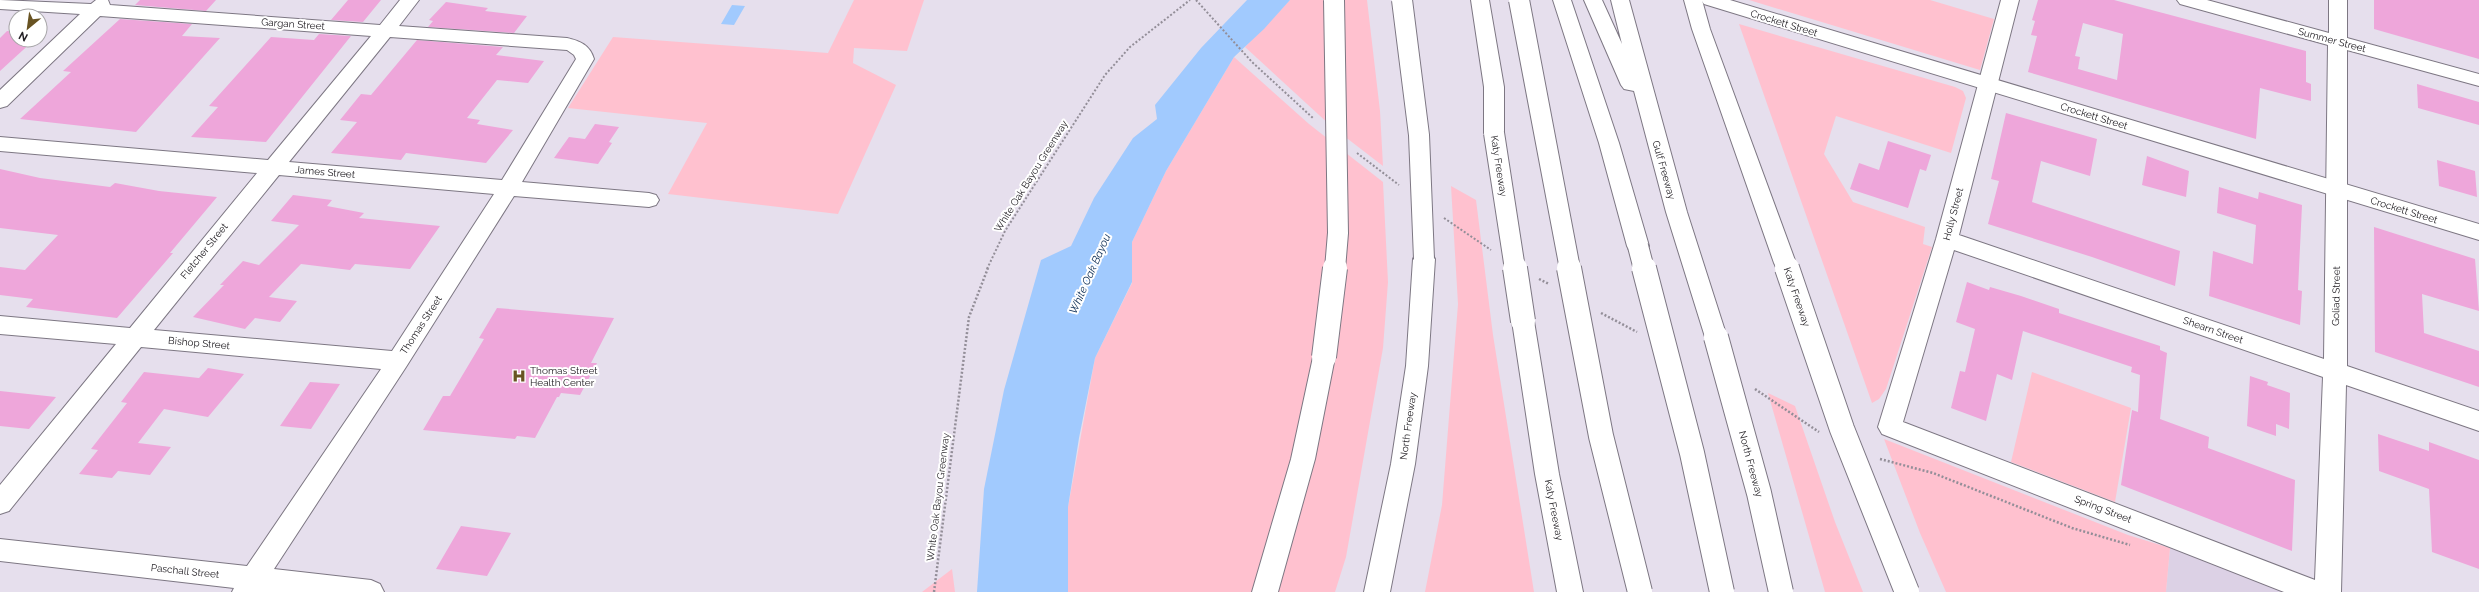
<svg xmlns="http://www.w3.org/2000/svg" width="2479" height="592" font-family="Raleway,sans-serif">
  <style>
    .built { fill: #dcd1e5 }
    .green { fill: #ffc1cf }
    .water { fill: #a1cafe }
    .building { fill: #eea6da; fill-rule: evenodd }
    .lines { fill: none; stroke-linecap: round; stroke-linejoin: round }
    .street-casing { stroke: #7d7783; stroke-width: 2 }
    .secondary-casing { stroke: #7d7783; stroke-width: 2 }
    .highway-casing { stroke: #7d7783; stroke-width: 2 }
    .path-far1 { stroke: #938e98; stroke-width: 2; stroke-dasharray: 2 2; stroke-linecap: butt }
    .path { stroke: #938e98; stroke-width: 2.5; stroke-dasharray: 2 2; stroke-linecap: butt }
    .street { fill: #fff; fill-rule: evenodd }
    .secondary { fill: #fff; fill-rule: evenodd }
    .highway { fill: #fff; fill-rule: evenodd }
    .highway-bridge-far1-casing { stroke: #7d7783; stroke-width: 22; stroke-linecap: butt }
    .highway-bridge-casing { stroke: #7d7783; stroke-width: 26; stroke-linecap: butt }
    .highway-bridge-far1 { stroke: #fff; stroke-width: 20 }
    .highway-bridge { stroke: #fff; stroke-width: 24 }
    .labels { text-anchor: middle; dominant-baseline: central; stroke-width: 4; stroke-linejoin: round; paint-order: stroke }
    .street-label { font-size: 10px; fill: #242126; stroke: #fff }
    .poi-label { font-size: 10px; fill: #242126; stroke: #fff; text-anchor: start }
    .water-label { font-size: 11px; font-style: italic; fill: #062850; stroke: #fff }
  </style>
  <rect width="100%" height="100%" fill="#e6dfed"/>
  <path class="built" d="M2170 548 2286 592H2166Z"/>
  <path class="green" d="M854 0H924L907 51 854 48 853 63 896 85 838 214 668 194 707 123 568 108 613 37 828 53Z
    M1290 0H1367L1380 111 1383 166 1331 126 1245 47Z
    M1749 0H1930L1994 19 1980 70Z
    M1739 24 1955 87 1963 91 1966 98 1951 153 1836 116 1824 154 1853 202 1925 227 1923 244 1932 247 1886 389 1879 399 1872 403Z
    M1234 57 1309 124 1383 182 1388 282 1383 348 1346 557 1335 592H1068V507L1095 358 1132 283V242L1166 171Z
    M1451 186 1476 200 1493 335 1534 592H1425L1442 505 1458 304Z
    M2032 372 2131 408 2115 502 2011 462Z
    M1768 393 1795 406 1835 522 1863 592H1825Z
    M1884 439 2128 535 2170 548 2166 592H1946L1920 533Z
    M952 569 955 592H922Z"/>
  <path class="water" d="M1247 0H1290L1264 29 1234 57 1166 171 1132 242V282L1095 358 1079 438 1068 507V592H977L984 489 1004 390 1041 260 1071 246 1094 198 1133 138 1157 119 1155 105 1201 48Z
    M732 5 745 6 734 25 721 24Z"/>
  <path class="building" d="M140 0H216L206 11 135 5Z
    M348 0H381L363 22 331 20Z
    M2038 0H2114L2306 51V82L2311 84V101L2260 88 2256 139 2028 72 2037 36 2031 35 2035 21 2032 20ZM2083 23 2123 34 2117 80 2078 69 2080 57 2075 56Z
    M2374 0H2479V59L2374 29Z
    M446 2 488 8 485 11 527 16 514 33 428 27 433 21 429 20Z
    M120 19 192 24 182 36 220 38 136 132 20 119 71 72 63 71Z
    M7 31 16 32V40H34L0 71V38Z
    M319 34 351 36 266 142 191 137 218 107 209 106 271 37 314 40Z
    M417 40 503 47 496 55 544 61 528 83 497 80 467 118 480 120 477 124 513 130 486 163 406 153 401 160 331 153 357 122 340 120 361 94 371 95Z
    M2417 84 2479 102V125L2418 108Z
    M2006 113 2097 139 2090 176 2041 161 2032 202 2180 251 2175 286 2092 257 1988 224 1999 181 1991 179Z
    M595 124 619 127 609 142 612 143 598 164 554 158 569 137 585 139Z
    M1888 141 1931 155 1926 171 1920 169 1908 208 1850 189 1859 163 1879 170Z
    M2147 156 2189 171 2186 197 2142 185Z
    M2437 160 2475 171 2477 197 2439 186Z
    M0 169 40 178 110 187 115 183 159 191 217 197 170 253H173L117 318 26 307 33 299 0 295V267L25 270 58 235 0 228Z
    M2219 187 2258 199 2259 192 2302 205 2298 290 2302 291 2300 325 2209 296 2213 251 2253 264 2256 225 2217 213Z
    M293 195 332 200 327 206 364 213 359 218 440 226 410 269 355 264 350 270 301 264 269 297 297 301 280 322 255 318 245 329 193 317 224 285H220L243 261 259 265 299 225 271 221Z
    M2374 227 2475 259 2479 311 2422 294 2424 333 2479 351V387L2375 352Z
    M1967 282 1989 290 1990 287 2021 296 2059 309V313L2160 346V350L2167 353 2160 419 2209 437 2208 448 2295 480 2292 551 2121 485 2132 410 2138 412 2140 375 2131 372 2132 367 2023 331 2012 380 1997 374 1986 421 1951 408 1960 371 1965 372 1975 329 1956 322Z
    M497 308 614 318 591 363H597L580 395 561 393 559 397H557L535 438 517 436 515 439 423 430 443 396H450L484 339 479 338Z
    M208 368 244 374 208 417 164 409 138 443 171 447 150 475 118 471 112 478 79 474 98 450 91 449 127 403 121 402 144 372 199 378Z
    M2250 376 2268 382 2267 385 2290 393 2289 429 2276 424V436L2247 426Z
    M310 382 340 384 311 429 280 426Z
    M0 391 56 397 29 429 0 426Z
    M2378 434 2429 451V442L2479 460V569L2432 552 2429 489 2379 471Z
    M461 526 511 533 487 576 436 569Z"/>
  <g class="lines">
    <g class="street-casing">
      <path id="street" d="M0 0 91 4 96 0H108L110 5 380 25 400 0H419L399 26 567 38C580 41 590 45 594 59L522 182 649 193 656 195 659 200 656 205 649 207 514 196 406 367 274 569 371 580 380 584 384 592H232L234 588 0 561V539L247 566 381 369 141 347 9 511 0 514V485L116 344 0 334V316L130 328 257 173 0 151V137L268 160 371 36 100 16 7 106 0 108V90L80 14 0 9ZM390 37 567 50 574 55 576 59 502 180 289 162ZM279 175 494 194 392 351 154 330Z
        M2001 0H2019L1959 235 2324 359 2328 45 2180 4 2177 0H2207L2329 33V0H2347V38L2479 74V86L2347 50V366L2479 411V431L2346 385 2341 592H2284L1882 434 1878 427 1936 239ZM1954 250 2323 377 2315 580 1903 422Z"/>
    </g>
    <g class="secondary-casing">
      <path id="secondary" d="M1701 0H1730L2479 224V240L1704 4Z"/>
    </g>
    <g class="highway-casing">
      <path id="highway" d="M1471 0H1489L1504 87V133L1501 138 1494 140 1487 138 1484 133V87Z
        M1553 0H1571L1619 143 1649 246 1646 252 1638 254 1630 252 1627 246 1599 143Z
        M1584 0H1602L1622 44 1611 0H1629L1687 212 1727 337 1724 343 1716 346 1708 343 1705 337 1666 212 1634 91 1624 89 1621 85Z
        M1684 0H1702L1710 29 1796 263 1793 269 1785 271 1777 269 1774 263 1692 29Z
        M1424 251 1432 253 1435 259 1428 366 1415 464 1390 592H1364L1391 464 1406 366 1413 259 1416 253Z
        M1523 312 1531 315 1534 321 1559 474 1583 592H1557L1535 474 1512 321 1515 315Z
        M1324 348 1332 351 1335 357 1315 459 1278 592H1252L1291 459 1313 357 1316 351Z"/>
    </g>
    <path class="path-far1" d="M1196 0 1252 62 1314 119
      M1357 153 1399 185
      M1444 218 1491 250
      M987 269 1005 231 1105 75 1130 47 1190 0"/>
    <path class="path" d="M1539 279 1549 284
      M1601 313 1637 332
      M1755 389 1819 432
      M1880 459 1933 473 2072 528 2130 545
      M934 592 969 317 988 268"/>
    <use href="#street" class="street"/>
    <use href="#secondary" class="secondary"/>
    <use href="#highway" class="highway"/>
    <g class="highway-bridge-far1-casing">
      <path id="highway-bridge-far1" d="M1334 0 1338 233 1335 269
        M1402 0 1419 135 1424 259
        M1519 0 1570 269
        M1494 133 1515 269
        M1638 246 1644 269
        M1785 263 1787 269"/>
    </g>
    <g class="highway-bridge-casing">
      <path id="highway-bridge" d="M1515 268 1523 321
        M1569 268 1601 436 1640 592
        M1644 268 1692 453 1722 592
        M1787 268 1842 429 1907 592
        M1716 337 1759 493 1781 592
        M1324 357 1335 268"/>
    </g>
    <use href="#highway-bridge-far1" class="highway-bridge-far1"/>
    <use href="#highway-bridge" class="highway-bridge"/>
  </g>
  <defs>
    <g id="hospital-bare" transform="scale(1.08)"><path d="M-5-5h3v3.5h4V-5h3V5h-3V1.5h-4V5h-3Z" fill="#685322" stroke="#fff" stroke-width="2.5" paint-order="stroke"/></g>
  </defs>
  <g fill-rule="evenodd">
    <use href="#hospital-bare" x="519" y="376"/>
  </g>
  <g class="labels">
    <g class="street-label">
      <text transform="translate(1784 23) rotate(17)">Crockett Street</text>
      <text transform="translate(293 24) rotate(4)">Gargan Street</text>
      <text transform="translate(2332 40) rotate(15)">Summer Street</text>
      <text transform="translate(2094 116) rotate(17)">Crockett Street</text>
      <text transform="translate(1499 166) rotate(81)">Katy Freeway</text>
      <text transform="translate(1664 170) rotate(74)">Gulf Freeway</text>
      <text transform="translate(325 172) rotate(5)">James Street</text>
      <text transform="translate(1031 176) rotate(-58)">White Oak Bayou Greenway</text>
      <text transform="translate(2404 210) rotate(17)">Crockett Street</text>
      <text transform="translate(1953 214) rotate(-75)">Holly Street</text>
      <text transform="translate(204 251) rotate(-51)">Fletcher Street</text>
      <text transform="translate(2336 296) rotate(-89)">Goliad Street</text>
      <text transform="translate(1797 297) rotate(71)">Katy Freeway</text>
      <text transform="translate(421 325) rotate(-57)">Thomas Street</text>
      <text transform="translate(2213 330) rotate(19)">Shearn Street</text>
      <text transform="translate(199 343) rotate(5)">Bishop Street</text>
      <text transform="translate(1408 426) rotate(-82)">North Freeway</text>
      <text transform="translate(1751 464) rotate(75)">North Freeway</text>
      <text transform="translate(938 497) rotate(-83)">White Oak Bayou Greenway</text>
      <text transform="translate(2103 509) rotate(21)">Spring Street</text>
      <text transform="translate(1554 510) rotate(79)">Katy Freeway</text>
      <text transform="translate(185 571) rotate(6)">Paschall Street</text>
    </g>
    <g class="poi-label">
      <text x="530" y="370">Thomas Street<tspan x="530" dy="12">Health Center</tspan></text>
    </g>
    <g class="water-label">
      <text transform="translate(1090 274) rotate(-66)">White Oak Bayou</text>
    </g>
  </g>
  <g transform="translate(28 28) rotate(209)"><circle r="19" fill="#ffffff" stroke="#a7a6a8"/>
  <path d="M0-3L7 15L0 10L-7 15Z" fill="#685322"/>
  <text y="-6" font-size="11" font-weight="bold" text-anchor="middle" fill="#242126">N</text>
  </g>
</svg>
